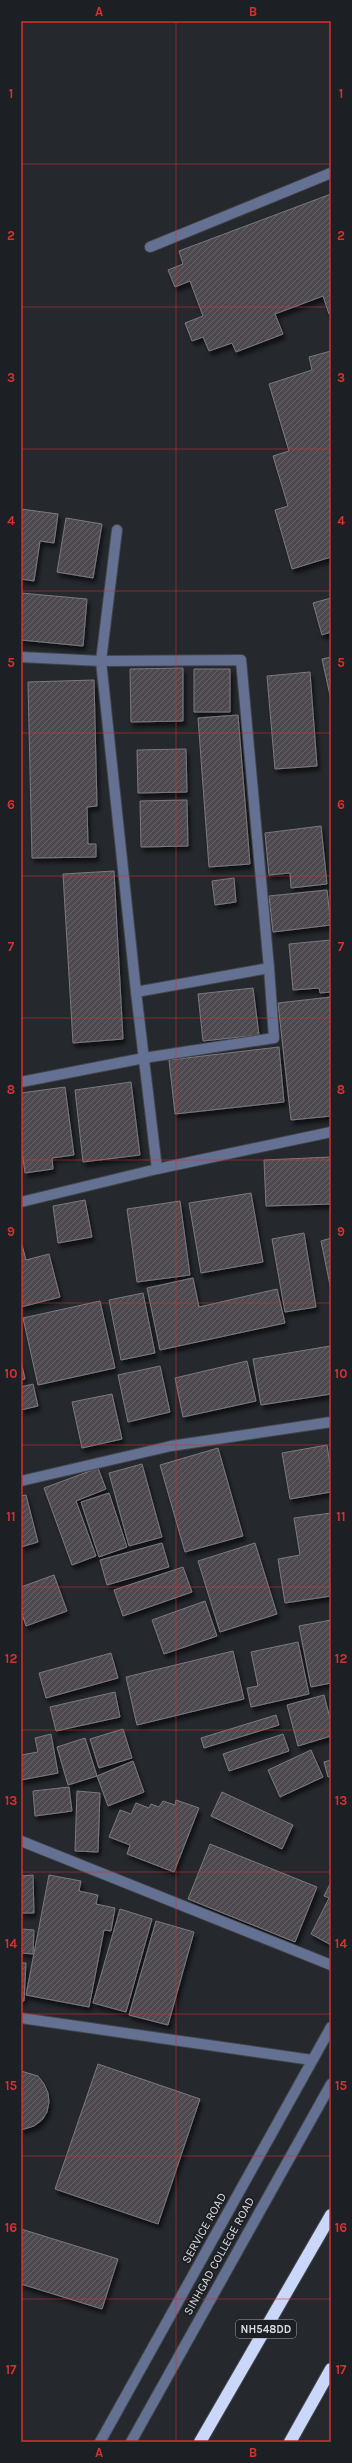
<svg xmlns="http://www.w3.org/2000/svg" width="352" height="2463" font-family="Karla,sans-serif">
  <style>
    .building { fill: url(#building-hatch); stroke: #7c787f; filter: url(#shadow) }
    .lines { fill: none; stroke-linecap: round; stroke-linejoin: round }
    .minor-casing { stroke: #42464a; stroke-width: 12 }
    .highway-casing { stroke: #42464a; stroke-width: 14 }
    .minor { stroke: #657193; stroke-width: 10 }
    .highway { stroke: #cbd7fa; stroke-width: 12 }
    .grid { fill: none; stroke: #d63131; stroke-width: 1; stroke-opacity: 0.55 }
    .labels { text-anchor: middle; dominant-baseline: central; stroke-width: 4; stroke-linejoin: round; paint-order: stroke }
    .shield { fill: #1c1f24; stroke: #a1a3a8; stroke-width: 1 }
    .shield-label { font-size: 11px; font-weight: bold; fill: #dadce0 }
    .street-label { font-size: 12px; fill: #dadce0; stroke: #1c1f24 }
    .neatline { fill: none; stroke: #d63131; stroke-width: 1.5 }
    .grid-label { font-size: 13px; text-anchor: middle; font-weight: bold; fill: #d63131 }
  </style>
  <defs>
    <pattern id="building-hatch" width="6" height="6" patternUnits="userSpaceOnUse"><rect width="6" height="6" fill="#4d4a50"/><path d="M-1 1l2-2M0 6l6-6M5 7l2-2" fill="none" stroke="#666469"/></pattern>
    <filter id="shadow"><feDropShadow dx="2.5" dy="4.5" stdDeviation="2" flood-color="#0009"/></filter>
  </defs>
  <rect width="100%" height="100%" fill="#25292e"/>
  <path class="building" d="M331 194V313L329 314 323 296 275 314 283 334 236 352 232 343 209 351 203 337 192 341 185 323 203 316 190 281 175 287 168 270 183 264 179 251Z
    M331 351V557L292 569 275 510 288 506 273 456 289 451 269 384 312 370 309 357Z
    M21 509 58 514 54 543 40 541 34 581 21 579Z
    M66 518 102 524 93 578 57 572Z
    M21 593 87 599 83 646 21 640Z
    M331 598V632L322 635 313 603Z
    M331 657V700L322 659Z
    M183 668V721L131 722 130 669Z
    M194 669H230V712H194Z
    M310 672 317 766 275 769 267 676Z
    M94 680 97 806 87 807 88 844H96V857L32 858 28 682Z
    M238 715 250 864 209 867 198 718Z
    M186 749 187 792 138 793 137 750Z
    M187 800 188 846 141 847 140 801Z
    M321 826 327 884 291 888 290 873 269 875 265 833Z
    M114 871 123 1039 73 1043 63 874Z
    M234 878 236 902 215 905 212 881Z
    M327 890 331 925 273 932 269 896Z
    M331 940V992L320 993 319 988 293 990 289 944Z
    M253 988 259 1035 203 1041 198 994Z
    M331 997V1116L291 1120 278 1003Z
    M279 1047 284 1102 175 1114 169 1060Z
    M131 1082 140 1155 83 1162 75 1090Z
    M65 1087 74 1155 52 1158 53 1169 25 1173 21 1143V1093Z
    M331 1157V1204L266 1206 264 1160Z
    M251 1193 263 1262 201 1273 189 1203Z
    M85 1200 92 1237 58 1243 53 1206Z
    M180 1201 190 1275 137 1282 127 1209Z
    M304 1233 316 1307 285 1312 272 1239Z
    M331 1238V1290L321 1241Z
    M21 1241 26 1260 49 1254 60 1297 21 1307Z
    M193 1278 199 1307 277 1289 285 1323 160 1350 147 1288Z
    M143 1293 155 1353 121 1360 109 1300Z
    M100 1301 115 1368 38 1385 23 1318Z
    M330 1346 331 1394 261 1405 253 1359Z
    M21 1361 25 1379 21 1380Z
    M247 1361 256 1401 183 1417 175 1378Z
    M160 1366 170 1412 128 1422 118 1375Z
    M33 1384 38 1406 21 1410V1387Z
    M112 1394 122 1439 82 1448 72 1402Z
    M327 1445 331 1471V1492L290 1499 282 1453Z
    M218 1448 243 1536 185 1552 160 1465Z
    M142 1464 162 1537 129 1546 109 1473Z
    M98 1468 106 1489 76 1501 96 1556 72 1565 44 1488Z
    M109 1493 127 1547 99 1557 81 1502Z
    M26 1495 38 1542 21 1547V1496Z
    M331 1513V1596L285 1603 278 1559 300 1555 294 1518Z
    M162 1543 169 1567 107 1585 100 1560Z
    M255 1543 277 1614 220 1632 198 1561Z
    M183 1567 192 1592 123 1616 114 1590Z
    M54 1575 67 1611 26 1626 21 1611V1587Z
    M205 1601 217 1636 164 1654 152 1620Z
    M331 1620V1683L311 1687 299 1626Z
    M298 1642 309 1694 251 1707 247 1688 258 1686 251 1652Z
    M233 1651 244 1699 137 1725 126 1677Z
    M111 1653 118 1678 46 1698 39 1673Z
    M115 1692 120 1717 56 1731 50 1707Z
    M324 1695 331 1722V1736L298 1746 287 1705Z
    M276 1715 279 1725 204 1748 201 1738Z
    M123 1729 132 1758 99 1768 90 1739Z
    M51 1734 58 1773 21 1780V1755L38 1752 35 1738Z
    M283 1734 289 1751 229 1771 223 1754Z
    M85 1738 97 1776 68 1785 57 1747Z
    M311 1750 323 1777 280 1797 268 1770Z
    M331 1760V1776L328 1777 324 1762Z
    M133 1761 144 1792 108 1806 97 1776Z
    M69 1787 72 1811 35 1816 33 1791Z
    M77 1791 100 1793 98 1852 75 1851Z
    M222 1792 293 1825 282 1849 211 1816Z
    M176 1800 199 1808 174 1872 127 1854 130 1845 109 1837 120 1810 131 1814 136 1803 149 1808 151 1804 159 1807 163 1801 175 1805Z
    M210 1844 317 1887 295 1942 188 1899Z
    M33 1875 34 1913H21V1876Z
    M49 1875 81 1881 79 1891 98 1895 96 1904 115 1908 111 1931 104 1930 89 2007 26 1995Z
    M331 1882V1945L311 1934 329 1898 324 1896Z
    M120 1909 152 1919 126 2012 93 2003Z
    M156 1921 194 1932 168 2025 129 2015Z
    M21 1929 34 1930 33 1954 21 1953Z
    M21 1963H26L24 2001H21Z
    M98 2064 200 2099 158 2224 55 2189Z
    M21 2071 38 2076 44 2084 48 2093 49 2102 47 2112 42 2120 34 2126 21 2130Z
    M21 2229 118 2259 102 2309 21 2284Z"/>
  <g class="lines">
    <g class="minor-casing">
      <path id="minor" d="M150 247 331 173
        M21 657 101 661 117 530
        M136 992 101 661 241 660 269 968 136 992 157 1169
        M21 1082 144 1058 274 1038 269 968
        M21 1202 157 1169 331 1132
        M21 1481 171 1446 331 1422
        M21 1841 331 1965
        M21 2018 312 2060
        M100 2442 331 2027
        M131 2442 331 2084"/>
    </g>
    <g class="highway-casing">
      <path id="highway" d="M200 2442 331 2215
        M290 2442 331 2369"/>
    </g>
    <use href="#minor" class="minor"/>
    <use href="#highway" class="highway"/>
  </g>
  <path class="grid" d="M176 21V2442M21 164H331M21 307H331M21 449H331M21 591H331M21 733H331M21 876H331M21 1018H331M21 1160H331M21 1303H331M21 1445H331M21 1587H331M21 1730H331M21 1872H331M21 2014H331M21 2156H331M21 2299H331"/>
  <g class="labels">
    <rect class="shield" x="236" y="2320" width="60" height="18" rx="3"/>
    <g class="shield-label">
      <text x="266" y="2329">NH548DD</text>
    </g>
    <g class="street-label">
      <text transform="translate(204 2228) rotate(-61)">SERVICE ROAD</text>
      <text transform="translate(219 2256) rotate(-61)">SINHGAD COLLEGE ROAD</text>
    </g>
  </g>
  <rect width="352" height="2463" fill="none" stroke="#1c1f24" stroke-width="44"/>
  <rect x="22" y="22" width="308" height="2419" class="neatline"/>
  <g class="grid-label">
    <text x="99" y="16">A</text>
    <text x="253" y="16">B</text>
    <text x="11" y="98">1</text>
    <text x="341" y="98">1</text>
    <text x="11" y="240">2</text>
    <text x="341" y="240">2</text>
    <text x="11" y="382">3</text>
    <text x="341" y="382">3</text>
    <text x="11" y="525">4</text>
    <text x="341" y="525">4</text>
    <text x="11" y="667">5</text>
    <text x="341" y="667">5</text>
    <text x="11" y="809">6</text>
    <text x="341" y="809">6</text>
    <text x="11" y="951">7</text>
    <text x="341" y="951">7</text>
    <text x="11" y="1094">8</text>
    <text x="341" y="1094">8</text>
    <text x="11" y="1236">9</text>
    <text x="341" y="1236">9</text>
    <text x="11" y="1378">10</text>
    <text x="341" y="1378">10</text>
    <text x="11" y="1521">11</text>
    <text x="341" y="1521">11</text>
    <text x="11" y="1663">12</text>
    <text x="341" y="1663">12</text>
    <text x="11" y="1805">13</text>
    <text x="341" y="1805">13</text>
    <text x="11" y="1948">14</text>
    <text x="341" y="1948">14</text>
    <text x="11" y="2090">15</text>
    <text x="341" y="2090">15</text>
    <text x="11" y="2232">16</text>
    <text x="341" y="2232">16</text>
    <text x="11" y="2374">17</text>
    <text x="341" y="2374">17</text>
    <text x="99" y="2457">A</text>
    <text x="253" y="2457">B</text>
  </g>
</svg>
